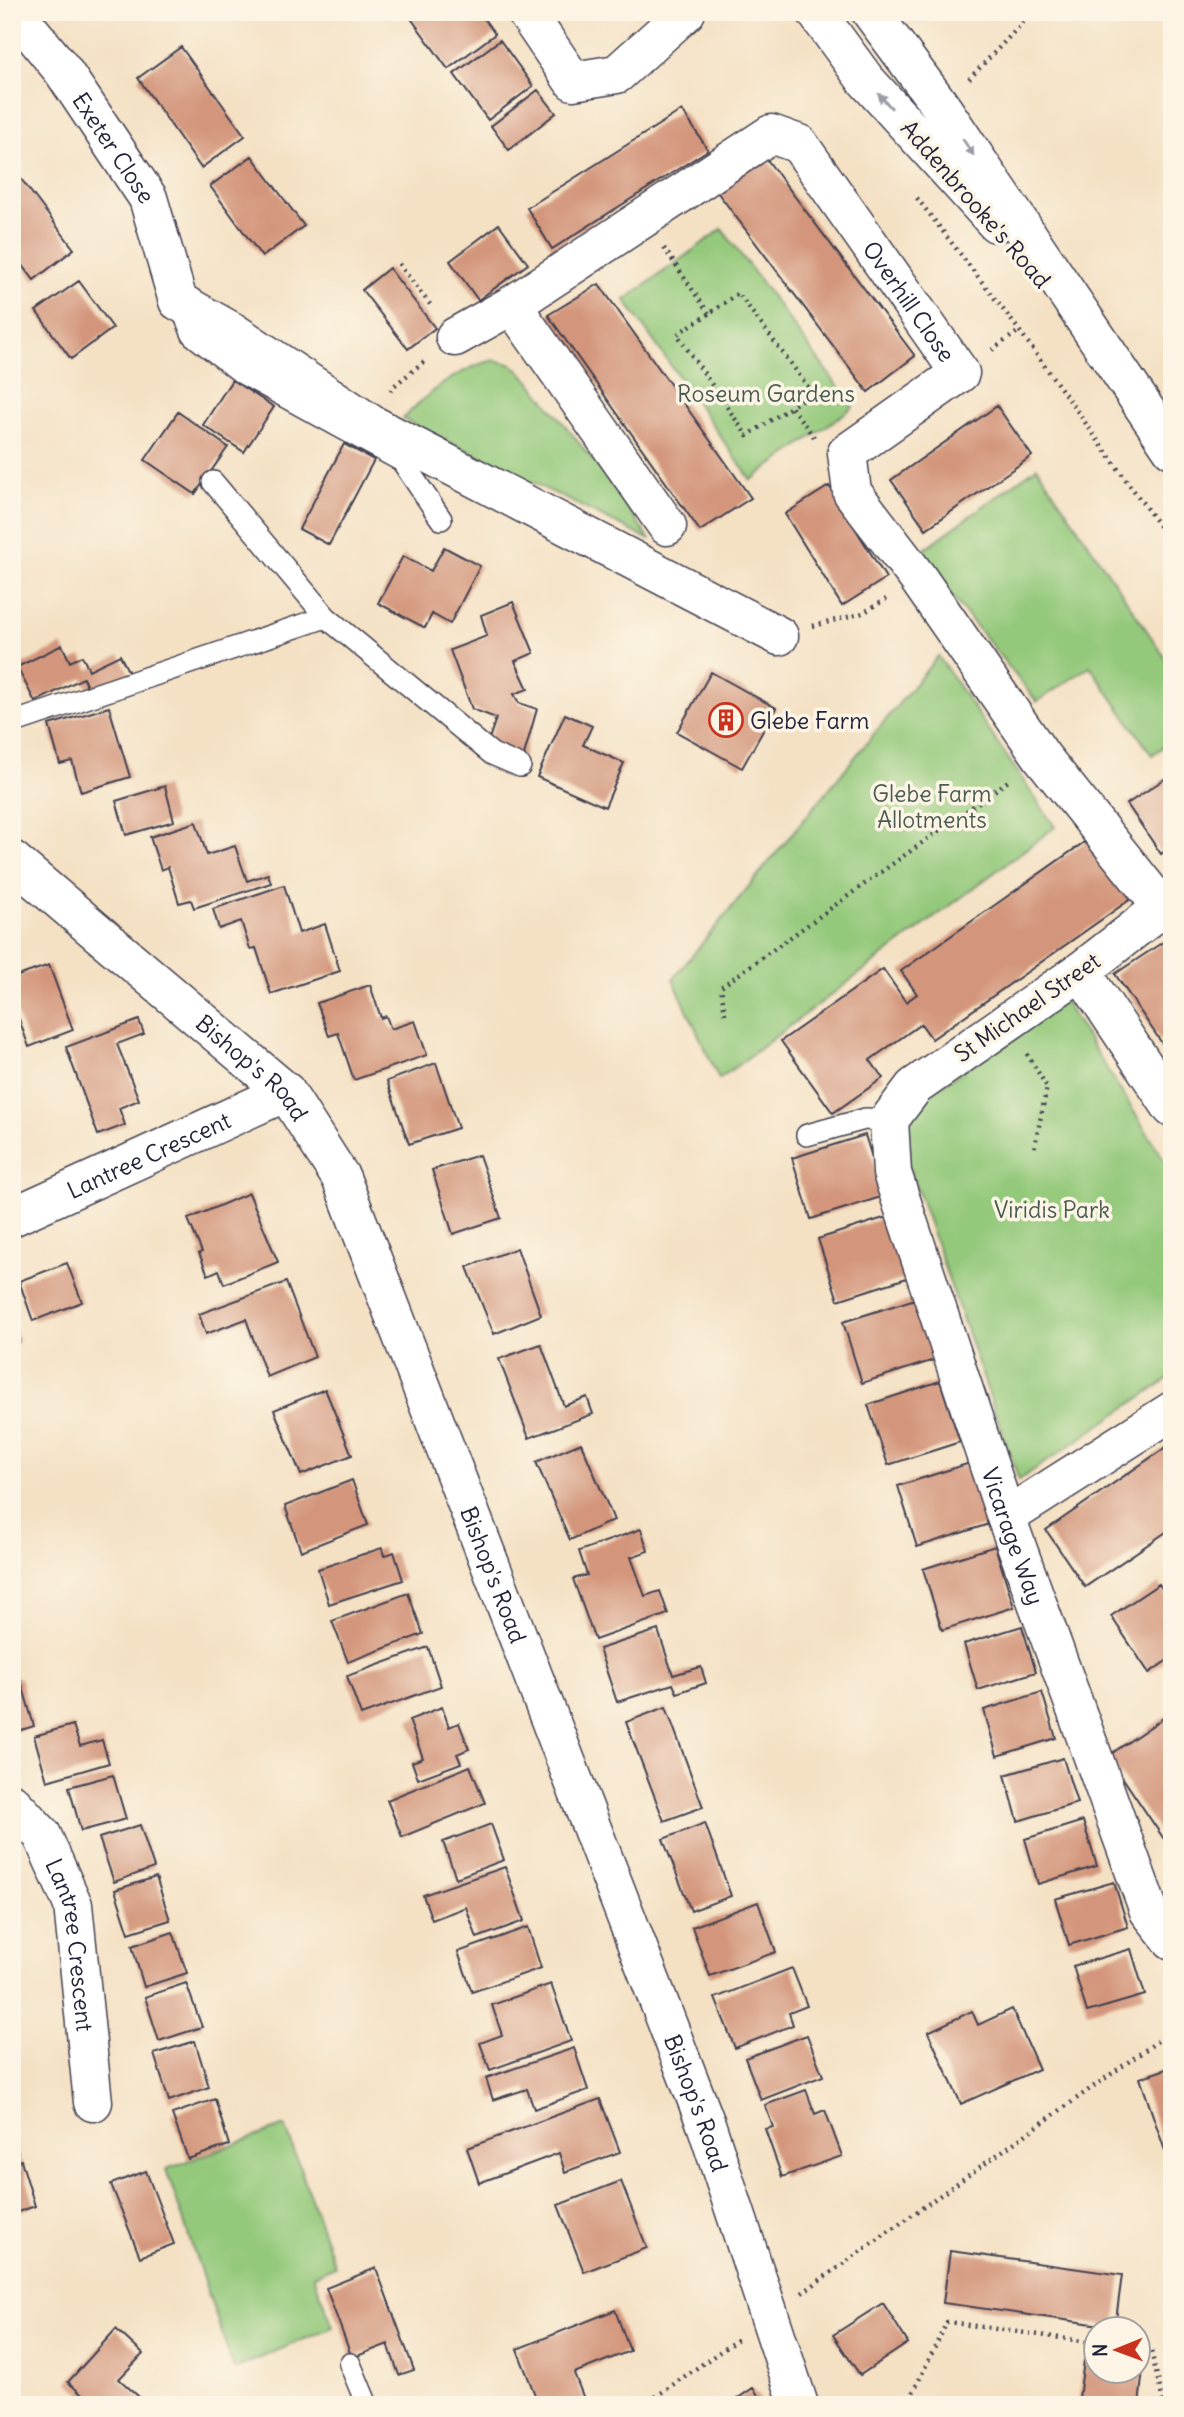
<svg xmlns="http://www.w3.org/2000/svg" width="1184" height="2417" font-family="Delius,sans-serif">
  <style>
    .green { fill: #94c97b; stroke: #5b765b; stroke-width: 2 }
    .building { fill: #d3967c }
    .lines { fill: none; stroke-linecap: round; stroke-linejoin: round }
    .service-casing { stroke: #423f50; stroke-width: 24 }
    .minor-casing { stroke: #423f50; stroke-width: 41 }
    .tertiary-casing { stroke: #423f50; stroke-width: 41 }
    .path { stroke: #423f50; stroke-width: 4.5; stroke-dasharray: 2 5; stroke-linecap: butt }
    .service { stroke: #fff; stroke-width: 21 }
    .minor { stroke: #fff; stroke-width: 38 }
    .tertiary { stroke: #fff; stroke-width: 38 }
    .oneway { fill: #9c9ca7 }
    .labels { text-anchor: middle; dominant-baseline: central; stroke-width: 7; stroke-linejoin: round; paint-order: stroke }
    .street-label { font-size: 23px; fill: #22223b; stroke: #fcf5e5 }
    .park-label { font-size: 23px; fill: #4a5c51; stroke: #fcf5e5 }
    .poi-label { font-size: 23px; fill: #22223b; stroke: #fcf5e5; text-anchor: start }
  </style>
  <rect width="100%" height="100%" fill="#fcf5e5"/>
  <filter id="ink" filterUnits="userSpaceOnUse"><feTurbulence type="fractalNoise" baseFrequency=".0143" numOctaves="2"/><feDisplacementMap in="SourceGraphic" scale="14" xChannelSelector="R" yChannelSelector="G"/><feConvolveMatrix kernelMatrix="1 2 1 2 8 2 1 2 1" color-interpolation-filters="sRGB"/></filter>
  <filter id="wash" filterUnits="userSpaceOnUse"><feTurbulence type="fractalNoise" baseFrequency=".00686" numOctaves="4" result="noise"/><feDisplacementMap in="SourceGraphic" scale="28" xChannelSelector="R" yChannelSelector="G"/><feGaussianBlur stdDeviation="1.57" result="paint"/><feColorMatrix in="noise" values="0 0 0 0 0 0 0 0 0 0 0 0 0 0 0 0 0 1.4 0 .05"/><feComposite in="paint" operator="in"/></filter>
  <g filter="url(#wash)">
    <rect width="100%" height="100%" fill="#f4e1c4"/>
    <path class="green" d="M722 229 853 407 751 480 625 300Z
      M494 360 513 365 528 379 603 473 650 540 403 419C428 392 458 369 494 360Z
      M1037 467 1172 668V740L1152 755 1090 666 1037 702 918 554Z
      M938 656 1055 827 719 1079 673 979Z
      M1064 1001 1172 1172V1376L1019 1480 907 1160 905 1125 925 1097Z
      M285 2126 335 2266 313 2275 333 2327 234 2369 166 2169Z"/>
    <g id="blocks">
      <path class="building" d="M417 12H479L495 34 448 69 410 17Z
        M500 40 533 86 488 120 454 74Z
        M181 47 245 136 201 168 138 78Z
        M538 90 556 113 509 150 491 126Z
        M682 110 708 150 552 249 527 208Z
        M759 149 915 356 868 392 712 185Z
        M252 156 304 226 262 257 210 186Z
        M12 167 74 249 34 280 12 251Z
        M499 224 528 264 478 300 450 261Z
        M389 268 435 328 408 349 362 290Z
        M79 281 113 328 71 359 36 311Z
        M599 284 751 498 700 531 548 315Z
        M232 380 274 407 244 452 203 425Z
        M997 406 1032 456 926 529 891 480Z
        M178 412 228 447 195 494 145 460Z
        M344 444 374 460 329 545 299 529Z
        M829 486 886 578 842 606 785 514Z
        M444 547 480 566 450 624 432 614 425 628 378 603 403 556 431 571Z
        M513 602 534 653 515 661 528 689 514 694 519 703 537 709 523 758 488 742 496 718 472 709 450 650 487 636 481 615Z
        M62 645 70 662 82 656 89 670 120 655 130 675 91 695 83 678 35 702 17 667Z
        M711 672 776 708 742 768 677 732Z
        M109 707 130 777 81 792 72 761 60 764 49 725Z
        M565 714 592 726 583 745 624 763 605 807 537 777Z
        M1172 774V846L1161 854 1127 804Z
        M165 786 174 821 126 835 116 801Z
        M196 822 207 855 235 846 247 881 268 874 271 883 194 908 191 900 179 903 168 867 161 870 150 837Z
        M1093 836 1135 896 932 1039 921 1024 870 1060 883 1078 833 1113 781 1041 883 969 906 1002 917 994 901 971Z
        M284 885 299 933 325 924 340 971 271 994 256 948 250 949 241 921 219 929 213 909Z
        M1172 936V1058L1115 974Z
        M49 965 73 1030 29 1047 12 1000V978Z
        M370 985 381 1018 386 1016 391 1029 415 1021 427 1055 354 1080 338 1033 329 1036 317 1003Z
        M139 1020 144 1034 117 1044 139 1100 119 1108 125 1125 98 1135 66 1047Z
        M436 1063 458 1128 409 1144 387 1081Z
        M865 1135 884 1196 811 1219 792 1158Z
        M479 1155 501 1218 453 1234 432 1170Z
        M249 1193 278 1262 224 1284 219 1270 208 1275 199 1253 202 1252 188 1219Z
        M890 1216 910 1277 838 1300 818 1239Z
        M517 1248 541 1315 494 1334 467 1267Z
        M67 1263 82 1302 33 1321 19 1281Z
        M286 1282 315 1357 267 1377 246 1319 206 1334 199 1314Z
        M915 1299 934 1360 862 1383 843 1322Z
        M13 1324 19 1342 12 1345V1325Z
        M541 1344 564 1406 587 1397 593 1414 529 1438 499 1359Z
        M940 1381 960 1442 888 1465 868 1405Z
        M325 1389 352 1455 301 1475 274 1410Z
        M581 1443 614 1520 570 1540 536 1462Z
        M1172 1443V1528L1085 1587 1046 1530Z
        M970 1463 989 1524 917 1547 898 1486Z
        M352 1480 368 1525 301 1551 285 1506Z
        M641 1529 648 1551 631 1557 645 1596 660 1591 668 1614 595 1640 573 1579 587 1575 579 1551Z
        M995 1546 1014 1607 942 1630 923 1569Z
        M382 1548 384 1556 394 1552 403 1580 329 1604 318 1569Z
        M1159 1584 1172 1603V1657L1149 1673 1111 1616Z
        M408 1593 423 1634 348 1662 332 1621Z
        M1022 1626 1036 1672 978 1690 964 1644Z
        M658 1630 673 1675 701 1667 706 1683 677 1693 673 1684 617 1702 599 1649Z
        M428 1647 441 1686 361 1715 347 1676Z
        M20 1677 34 1726 12 1733V1680Z
        M1042 1692 1056 1738 997 1756 984 1710Z
        M442 1707 449 1727 459 1723 469 1749 457 1754 461 1763 418 1779 412 1762 423 1758 409 1720Z
        M666 1707 703 1807 664 1821 626 1722Z
        M1172 1712V1851L1108 1756Z
        M73 1725 80 1746 102 1740 109 1763 47 1781 34 1736Z
        M1063 1758 1077 1803 1018 1821 1005 1775Z
        M470 1766 485 1803 402 1837 387 1800Z
        M113 1775 126 1819 81 1831 69 1787Z
        M1083 1821 1097 1866 1038 1884 1025 1839Z
        M705 1823 731 1896 691 1911 663 1839Z
        M491 1824 504 1860 456 1878 443 1842Z
        M140 1825 154 1868 114 1882 99 1838Z
        M505 1867 524 1921 477 1938 466 1907 432 1920 423 1895Z
        M156 1877 170 1920 129 1933 115 1890Z
        M1114 1882 1128 1927 1069 1945 1055 1899Z
        M758 1902 776 1952 710 1976 692 1927Z
        M528 1927 541 1968 472 1992 458 1952Z
        M173 1932 187 1973 144 1987 132 1946Z
        M1131 1949 1145 1995 1087 2012 1073 1966Z
        M792 1968 807 2006 789 2013 793 2025 735 2048 715 1998Z
        M186 1983 202 2027 159 2041 145 1997Z
        M551 1984 571 2041 490 2070 480 2043 502 2035 492 2005Z
        M1012 2009 1039 2069 961 2104 928 2032 972 2011 978 2025Z
        M807 2035 823 2076 761 2100 745 2058Z
        M195 2041 209 2087 169 2101 154 2054Z
        M574 2048 588 2090 534 2109 527 2089 493 2100 486 2078Z
        M1172 2067V2168H1171L1140 2078Z
        M806 2090 815 2114 825 2110 842 2156 782 2177 765 2129 773 2127 765 2105Z
        M215 2099 229 2145 188 2159 172 2114Z
        M600 2099 620 2152 565 2172 559 2153 479 2183 467 2148Z
        M12 2137 18 2152 12 2154Z
        M21 2160 35 2206 12 2214V2163Z
        M146 2171 174 2244 140 2257 111 2184Z
        M621 2181 647 2248 584 2272 558 2205Z
        M950 2251 1122 2275 1115 2327 943 2303Z
        M376 2268 414 2370 399 2375 388 2344 352 2358 326 2288Z
        M883 2303 908 2343 860 2375 833 2335Z
        M615 2310 630 2351 574 2373 584 2399 570 2405H539L517 2349Z
        M116 2329 143 2354 119 2379 148 2405H93L68 2382Z
        M1084 2361 1096 2363V2372H1138V2369H1143L1139 2405H1078Z
        M753 2388 765 2405H728Z"/>
    </g>
  </g>
  <g filter="url(#ink)">
    <use href="#blocks" fill-opacity="0" stroke="#423f50" stroke-width="2"/>
    <g class="lines">
      <g class="service-casing">
        <path id="service" d="M180 304 193 335 242 373 402 461 441 519
          M213 482 326 617
          M12 723 326 617 492 754 520 766
          M807 1135 865 1119 889 1120
          M350 2364 367 2405"/>
      </g>
      <g class="minor-casing">
        <g id="minor">
          <path id="s1" d="M15 12 63 71 148 198 178 301 233 332 371 424 779 636"/>
          <path d="M526 12 573 81 617 74 686 12"/>
          <path d="M455 337 512 305"/>
          <path id="s2" d="M667 526 512 305 771 134 799 144 960 373 847 453 852 492 917 577 1042 757 1162 907"/>
          <path id="s3" d="M12 860 286 1092 341 1178 706 2124 799 2405"/>
          <path id="s4" d="M1172 900 1081 971 914 1087 889 1120 892 1173 1006 1517 1149 1911 1172 1940"/>
          <path d="M1081 971 1172 1108"/>
          <path id="s5" d="M12 1217 286 1092"/>
          <path d="M1006 1517 1172 1411"/>
          <path id="s6" d="M12 1803 42 1835 73 1905 93 2102"/>
        </g>
      </g>
      <g class="tertiary-casing">
        <path id="tertiary" d="M816 12 865 79 996 223
          M871 12 942 108 1172 449"/>
      </g>
      <path class="path" d="M969 79 1033 12
        M917 198 1019 330 1172 544
        M664 248 709 314 738 293 812 392 791 407 814 437
        M399 264 432 307
        M709 314 677 334 747 436 791 407
        M992 350 1019 331
        M391 391 394 386 426 360
        M813 626 863 613 886 599
        M725 1014 721 987 1011 779
        M1027 1054 1047 1087 1034 1150
        M802 2293 1172 2031
        M1138 2349 1151 2351 1164 2405
        M644 2405 738 2339
        M907 2405 947 2322 1096 2343"/>
      <use href="#service" class="service"/>
      <use href="#minor" class="minor"/>
      <use href="#tertiary" class="tertiary"/>
    </g>
    <defs><path id="oneway-solid" d="M-6-.8H1V-3.2L6.5 0L1 3.2V.8H-6Z" transform="scale(1.75)"/></defs>
    <g class="oneway">
      <use href="#oneway-solid" transform="translate(885 101) rotate(-132)"/>
      <use href="#oneway-solid" transform="translate(968 147) rotate(56)"/>
    </g>
  </g>
  <defs>
    <g id="building-ring" transform="scale(1.75)"><circle r="9.5" fill="#fcf5e5" stroke="#c8321e" stroke-width="1.5"/><path d="M-4-6H4V6H1V3H-1V6H-4ZM-2.5-4.3h1.7v1.8h-1.7ZM.8-4.3h1.7v1.8H.8ZM-2.5-1h1.7V.8h-1.7ZM.8-1h1.7V.8H.8Z" fill="#c8321e"/></g>
  </defs>
  <g fill-rule="evenodd">
    <use href="#building-ring" x="726" y="720"/>
  </g>
  <g class="labels">
    <g class="street-label">
      <text stroke="none"><textPath href="#s1" startOffset="168">Exeter Close</textPath></text>
      <text transform="translate(976 204) rotate(49)">Addenbrooke's Road</text>
      <text stroke="none"><textPath href="#s2" startOffset="802">Overhill Close</textPath></text>
      <text transform="translate(1027 1007) rotate(-35)">St Michael Street</text>
      <text stroke="none"><textPath href="#s3" startOffset="318">Bishop's Road</textPath></text>
      <text stroke="none"><textPath href="#s5" startOffset="150">Lantree Crescent</textPath></text>
      <text stroke="none"><textPath href="#s4" startOffset="796">Vicarage Way</textPath></text>
      <text stroke="none"><textPath href="#s3" startOffset="886">Bishop's Road</textPath></text>
      <text stroke="none"><textPath href="#s6" startOffset="159">Lantree Crescent</textPath></text>
      <text stroke="none"><textPath href="#s3" startOffset="1452">Bishop's Road</textPath></text>
    </g>
    <g class="park-label">
      <text x="766" y="393">Roseum Gardens</text>
      <text x="932" y="793">Glebe Farm<tspan x="932" dy="26">Allotments</tspan></text>
      <text x="1052" y="1209">Viridis Park</text>
    </g>
    <g class="poi-label">
      <text x="750" y="720">Glebe Farm</text>
    </g>
  </g>
  <rect width="1184" height="2417" fill="none" stroke="#fcf5e5" stroke-width="42"/>
  <g transform="translate(1117 2350) rotate(269)"><circle r="33" fill="#fcf5e5" stroke="#a5a1a1" stroke-width="2"/>
  <path d="M0-5L12 26L0 18L-12 26Z" fill="#c8321e"/>
  <text y="-10" font-size="19" font-weight="bold" text-anchor="middle" fill="#22223b">N</text>
  </g>
</svg>
